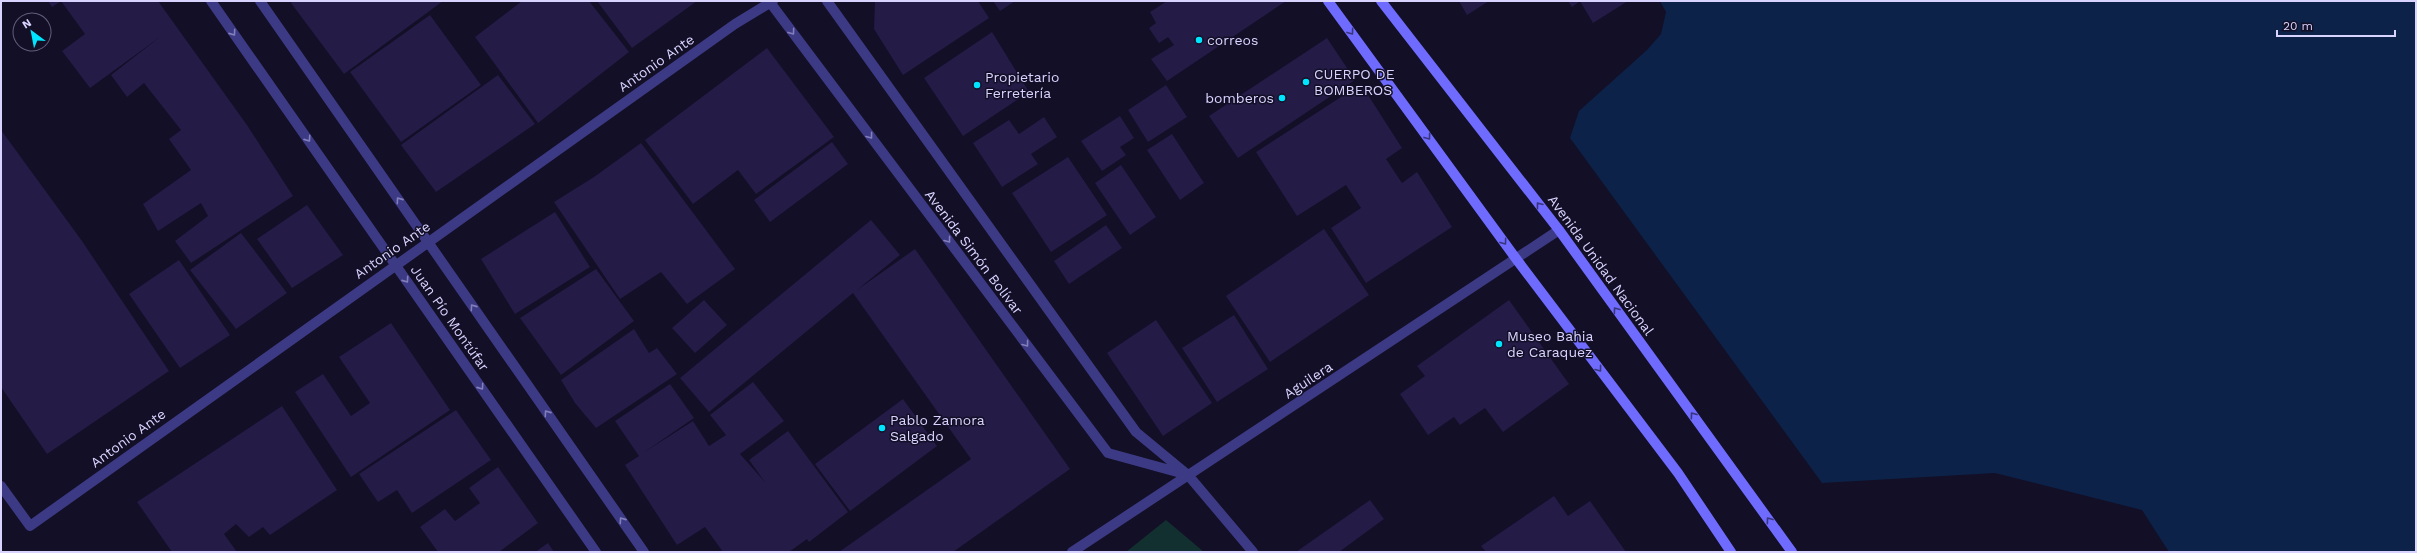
<svg xmlns="http://www.w3.org/2000/svg" width="2417" height="553" font-family="'Work Sans',sans-serif">
  <style>
    .green { fill: #12302f }
    .water { fill: #0c2248 }
    .building { fill: #241b47 }
    .lines { fill: none; stroke-linecap: round; stroke-linejoin: round }
    .minor { stroke: #3d3a85; stroke-width: 10 }
    .secondary { stroke: #6f6bff; stroke-width: 10 }
    .oneway { stroke: #837fbc }
    .oneway2 { stroke: #38347d }
    .poi-dot { fill: #00e5ff; stroke: #130f26; stroke-width: 1.5 }
    .labels { text-anchor: middle; dominant-baseline: central; stroke-width: 3; stroke-linejoin: round; paint-order: stroke }
    .poi-label { font-size: 14px; fill: #d9d4ff; stroke: #130f26; text-anchor: start }
    .street-label { font-size: 14px; fill: #d9d4ff; stroke: #130f26 }
  </style>
  <rect width="100%" height="100%" fill="#130f26"/>
  <path class="green" d="M1166 520 1204 552H1126Z"/>
  <path class="water" d="M1660 1H2416V552H2169L2142 510 1995 473 1822 483 1570 138 1579 111 1647 50 1661 34 1666 12Z"/>
  <path class="building" d="M48 1H158L247 125 293 196 191 263 175 241 208 216 201 203 158 231 143 204 191 170 169 139 181 130 144 83 127 97 111 75 160 37 90 88 62 51 85 34 61 1 52 7Z
    M293 1H443L344 74 291 3Z
    M522 1H589L629 52 538 123 475 37Z
    M597 1H697L632 48Z
    M875 1H978L989 18 903 75 874 29Z
    M993 1H1015L1000 11Z
    M1167 1H1286L1167 81 1151 59 1174 45 1168 37 1159 43 1149 28 1156 23 1150 12Z
    M1459 1H1489L1467 15Z
    M1568 1H1628L1593 23 1580 1 1572 7Z
    M430 15 481 85 401 142 350 72Z
    M992 32 1029 92 963 136 924 78Z
    M1327 38 1355 80 1238 158 1209 116Z
    M767 48 834 137 756 194 738 170 693 204 645 140Z
    M498 75 535 124 436 192 401 145Z
    M1361 84 1402 148 1386 159 1402 183 1417 172 1452 227 1366 283 1331 228 1361 208 1346 185 1297 216 1256 152Z
    M1166 85 1187 117 1148 142 1128 110Z
    M1120 116 1134 138 1120 147 1126 155 1102 171 1081 141Z
    M1044 117 1057 137 1031 154 1038 164 1002 187 973 143 1009 120 1019 134Z
    M1 130 82 241 169 371 47 454 1 387Z
    M1172 134 1204 183 1180 200 1147 150Z
    M832 142 848 164 770 222 754 200Z
    M641 143 735 269 687 304 661 272 620 299 554 202 594 177Z
    M1068 157 1107 215 1051 252 1012 193Z
    M1121 165 1156 217 1130 235 1095 183Z
    M307 205 343 255 292 288 257 239Z
    M555 212 590 267 515 314 481 259Z
    M871 220 900 255 857 290 915 249 1070 469 953 552H839L971 459 853 293 709 412 680 378Z
    M1106 225 1122 248 1069 284 1054 261Z
    M1324 229 1369 295 1270 362 1226 296Z
    M241 233 287 293 236 329 190 270Z
    M179 260 230 335 180 368 129 294Z
    M596 269 634 321 561 375 520 318Z
    M704 300 727 325 695 353 672 328Z
    M1509 300 1569 384 1503 432 1485 408 1460 425 1454 417 1428 435 1400 394 1425 376 1417 366Z
    M1234 315 1268 369 1217 402 1182 348Z
    M1156 320 1212 403 1163 436 1107 353Z
    M391 323 450 410 351 477 295 392 323 374 351 416 370 403 339 357Z
    M634 329 649 353 657 348 677 374 596 428 575 403 561 380Z
    M753 382 784 421 740 454 765 482 749 460 788 431 848 512 809 542 807 539 789 552H723L705 527 677 545 625 465 639 456 615 421 670 384 694 418 643 453 693 421 709 446 726 435 710 415Z
    M903 399 937 446 850 511 815 464Z
    M282 406 337 490 270 535 263 527 249 537 236 524 224 534 237 552H172L137 502Z
    M456 410 491 460 412 513 397 490 378 502 359 474Z
    M498 467 538 523 499 552H438L420 527 445 509 455 521 480 503 469 488Z
    M1554 496 1568 516 1590 501 1626 552H1486L1481 546Z
    M1370 500 1384 519 1339 552H1296Z
    M548 543 554 552H535Z"/>
  <g class="lines">
    <path class="minor" d="M211 1 596 552
      M260 1 644 552
      M769 1 1108 453 1188 475 1136 432 827 1
      M1188 475 1253 552
      M1 486 30 526 735 24 773 1
      M1072 552 1559 230"/>
    <path class="secondary" d="M1328 1 1517 260 1678 473 1731 552
      M1381 1 1559 230 1792 552"/>
  </g>
  <defs><path id="oneway-chevron" d="M-2-3.5L2.5 0L-2 3.5" fill="none" stroke-width="1.6" stroke-linecap="round" stroke-linejoin="round"/></defs>
  <g class="oneway">
    <use href="#oneway-chevron" transform="translate(792 32) rotate(54)"/>
    <use href="#oneway-chevron" transform="translate(233 33) rotate(55)"/>
    <use href="#oneway-chevron" transform="translate(870 136) rotate(53)"/>
    <use href="#oneway-chevron" transform="translate(308 139) rotate(55)"/>
    <use href="#oneway-chevron" transform="translate(399 200) rotate(-125)"/>
    <use href="#oneway-chevron" transform="translate(948 240) rotate(53)"/>
    <use href="#oneway-chevron" transform="translate(406 280) rotate(55)"/>
    <use href="#oneway-chevron" transform="translate(473 307) rotate(-125)"/>
    <use href="#oneway-chevron" transform="translate(1026 344) rotate(53)"/>
    <use href="#oneway-chevron" transform="translate(481 387) rotate(55)"/>
    <use href="#oneway-chevron" transform="translate(547 413) rotate(-125)"/>
    <use href="#oneway-chevron" transform="translate(622 520) rotate(-125)"/>
  </g>
  <g class="oneway2">
    <use href="#oneway-chevron" transform="translate(1351 32) rotate(54)"/>
    <use href="#oneway-chevron" transform="translate(1428 137) rotate(54)"/>
    <use href="#oneway-chevron" transform="translate(1539 205) rotate(-128)"/>
    <use href="#oneway-chevron" transform="translate(1504 242) rotate(54)"/>
    <use href="#oneway-chevron" transform="translate(1616 310) rotate(-126)"/>
    <use href="#oneway-chevron" transform="translate(1599 369) rotate(53)"/>
    <use href="#oneway-chevron" transform="translate(1693 415) rotate(-126)"/>
    <use href="#oneway-chevron" transform="translate(1769 520) rotate(-126)"/>
  </g>
  <g class="poi-dot">
    <circle cx="1199" cy="40" r="4"/>
    <circle cx="1306" cy="82" r="4"/>
    <circle cx="977" cy="85" r="4"/>
    <circle cx="1282" cy="98" r="4"/>
    <circle cx="1499" cy="344" r="4"/>
    <circle cx="882" cy="428" r="4"/>
  </g>
  <g class="labels">
    <g class="poi-label">
      <text x="1207" y="40">correos</text>
      <text x="1314" y="74">CUERPO DE<tspan x="1314" dy="16">BOMBEROS</tspan></text>
      <text x="985" y="77">Propietario<tspan x="985" dy="16">Ferretería</tspan></text>
      <text x="1274" y="98" text-anchor="end">bomberos</text>
      <text x="1507" y="336">Museo Bahia<tspan x="1507" dy="16">de Caraquez</tspan></text>
      <text x="890" y="420">Pablo Zamora<tspan x="890" dy="16">Salgado</tspan></text>
    </g>
    <g class="street-label">
      <text transform="translate(656 63) rotate(-35)">Antonio Ante</text>
      <text transform="translate(392 250) rotate(-35)">Antonio Ante</text>
      <text transform="translate(974 252) rotate(53)">Avenida Simón Bolívar</text>
      <text transform="translate(1601 265) rotate(54)">Avenida Unidad Nacional</text>
      <text transform="translate(450 318) rotate(55)">Juan Pío Montúfar</text>
      <text transform="translate(1308 380) rotate(-33)">Aguilera</text>
      <text transform="translate(128 438) rotate(-36)">Antonio Ante</text>
    </g>
  </g>
  <rect width="2417" height="553" fill="none" stroke="#d9d4ff" stroke-width="4"/>
  <g transform="translate(32 32) rotate(328)"><circle r="19" fill="#130f26" stroke="#625e7d"/>
  <path d="M0-3L7 15L0 10L-7 15Z" fill="#00e5ff"/>
  <text y="-6" font-size="11" font-weight="bold" text-anchor="middle" fill="#d9d4ff">N</text>
  </g>
  <path d="M2277 30v6h118v-6" fill="none" stroke="#d9d4ff" stroke-width="2"/>
  <text x="2283" y="30" font-size="12" fill="#d9d4ff" stroke="#130f26" stroke-width="3" paint-order="stroke">20 m</text>
</svg>
